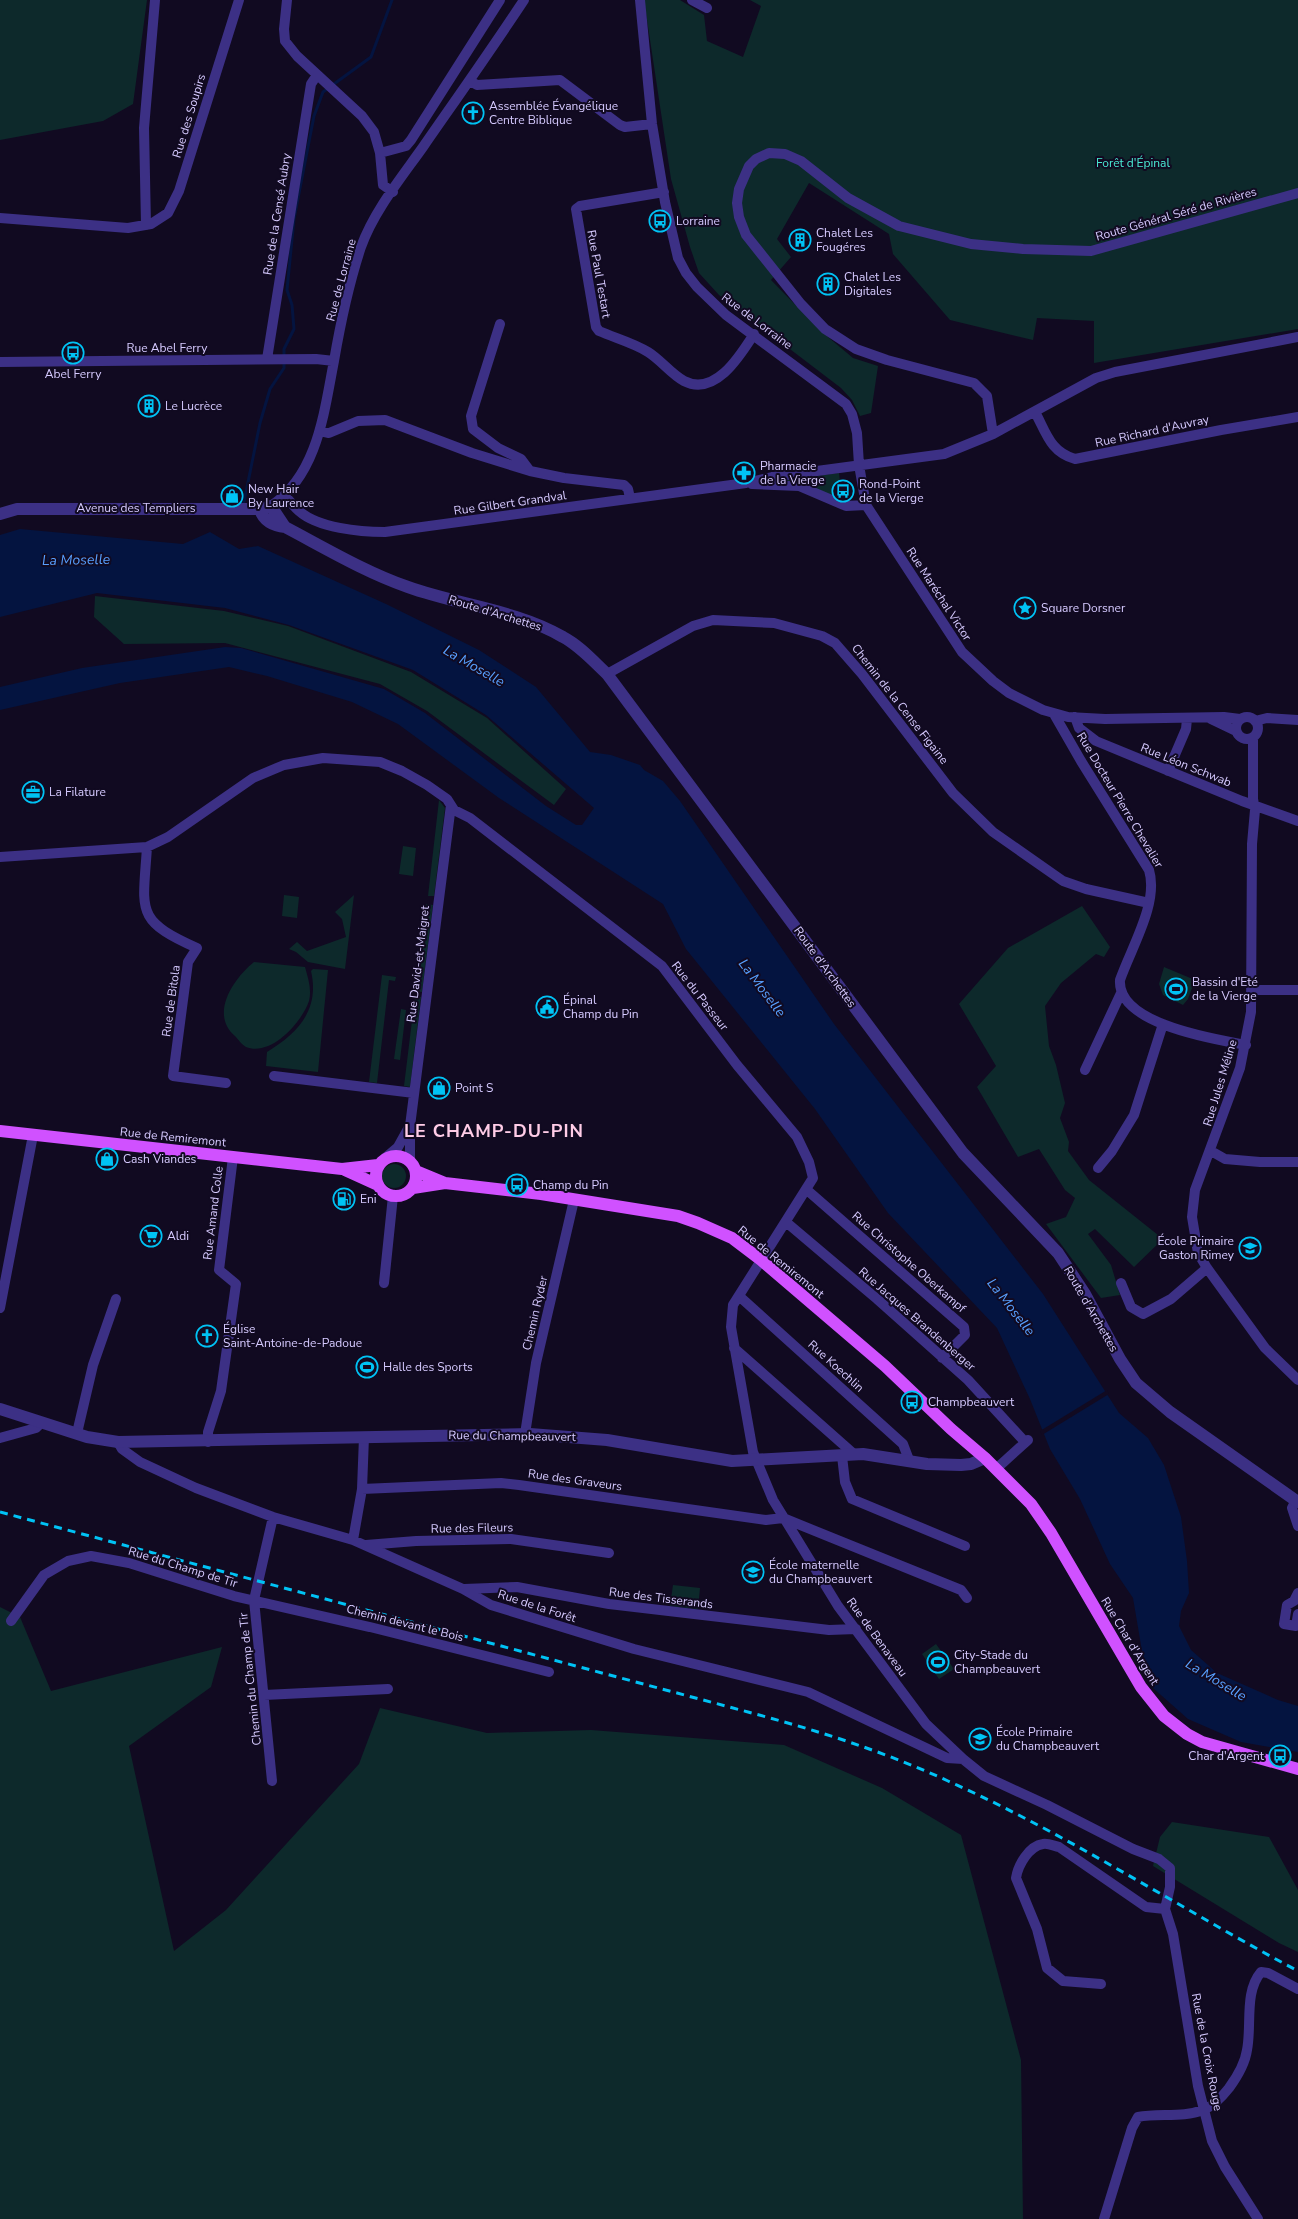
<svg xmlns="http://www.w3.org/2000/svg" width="1298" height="2219" font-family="'Nunito Sans',sans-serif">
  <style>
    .green { fill: #0d292b }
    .water { fill: #041440 }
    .pier { fill: #110a21 }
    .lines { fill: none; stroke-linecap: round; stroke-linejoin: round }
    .stream { stroke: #041440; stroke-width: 3 }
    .minor { stroke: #3c3085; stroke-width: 10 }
    .tertiary { stroke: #3c3085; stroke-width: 12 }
    .primary { stroke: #d051ff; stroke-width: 12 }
    .rail { stroke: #00c3f5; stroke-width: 3; stroke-dasharray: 8 6; stroke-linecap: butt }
    .labels { text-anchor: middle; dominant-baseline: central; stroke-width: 4; stroke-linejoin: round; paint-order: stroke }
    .poi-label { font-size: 12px; fill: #d6caff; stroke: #110a21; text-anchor: start }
    .street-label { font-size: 12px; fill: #d6caff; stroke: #110a21 }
    .park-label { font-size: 12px; fill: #4aebd4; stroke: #110a21 }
    .water-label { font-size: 14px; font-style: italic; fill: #58a0ff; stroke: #110a21 }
    .district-label { font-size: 18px; font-weight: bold; letter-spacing: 1px; fill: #ffcce7; stroke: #110a21 }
  </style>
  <rect width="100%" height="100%" fill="#110a21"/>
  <path class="green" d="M0 0H147L133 104 103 121 0 140Z
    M644 0H680L704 15 707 41 743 57 761 6 750 0H1298V329L1094 363V321L1037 318 1033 340 950 320 893 254 889 234 809 183 777 239 791 257 771 280 822 332 853 358 878 366 871 413 860 416 852 400 841 388 719 295 699 273 690 247 671 179Z
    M839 473 842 501 811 486 779 481Z
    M95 596 224 611 288 626 411 672 487 718 566 789 554 805 427 711 380 684 225 643 124 644 94 617Z
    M439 800 445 808 434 896H428Z
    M403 846 416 848 413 876 399 874Z
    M284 895 299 897 297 918 282 916Z
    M354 895 345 969 308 962 296 952 289 949 297 942 307 951 346 937 342 919 335 912Z
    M426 904 433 905 422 992 415 991Z
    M1082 906 1110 947 1104 957 1096 954 1061 983 1045 1006 1049 1046 1056 1065 1065 1103 1060 1118 1069 1142 1068 1151 1089 1180 1163 1239 1134 1267 1095 1229 1088 1234 1111 1265 1120 1295 1101 1298 1046 1224 1066 1217 1075 1198 1065 1190 1039 1149 1018 1157 977 1087 996 1066 959 1004 1008 948Z
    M254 962 305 967C308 978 312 989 309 1001 302 1022 271 1057 246 1047 242 1045 238 1039 235 1036 209 1014 234 978 254 962Z
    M1164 967 1195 980 1188 999 1183 1005 1163 995 1159 984Z
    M313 969 328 970 318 1072 266 1066 267 1052C298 1033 320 1010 311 971Z
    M382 975 396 977 395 981 389 980 377 1083 369 1082Z
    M415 996 421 997 410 1087 404 1086Z
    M401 1009 406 1010 400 1060 394 1059Z
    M382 1176a12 12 0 1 1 24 0a12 12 0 1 1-24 0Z
    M673 1585 700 1588 698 1609 670 1606Z
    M0 1607 20 1617 51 1691 222 1647 211 1687 129 1746 174 1951 226 1910 359 1764 380 1708 487 1733 591 1730 784 1745 882 1788 961 1835 1021 2060 1023 2219H0Z
    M936 1644 954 1669 939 1679 922 1654Z
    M1172 1822 1269 1837 1298 1890V1952L1279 1943 1153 1866 1160 1837Z"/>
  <path class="water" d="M20 529 183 544 210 532 239 549 258 546 386 604 479 650 536 687 590 752 611 755 640 765 644 770 663 781 680 801 834 1024 1043 1294 1119 1413 1148 1438 1164 1465 1181 1517 1187 1561 1189 1593 1181 1611 1179 1626 1191 1650 1217 1673 1278 1700 1298 1706V1752L1241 1742 1188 1719 1153 1688 1142 1651 1133 1598 1110 1564 1080 1499 1050 1449 1030 1399 997 1328 888 1213 815 1109 686 949 663 904 499 798 398 724 352 702 267 676 229 667 120 683 0 710V687L82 668 225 647 241 648 384 689 425 713 546 806 576 825H582L594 808 486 715 413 670 289 625 225 608 97 593 0 617V535Z"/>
  <path class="pier" d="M1107 1390 1109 1394 1042 1435 1040 1431Z"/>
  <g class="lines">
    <path class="stream" d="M243 507 260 423 270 389 284 368V349L294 329 292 305 287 290 294 219 314 116 323 92 371 57 392 0"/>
    <path class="minor" d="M287 0 284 29 285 41 297 56 362 116 374 132 380 153 383 185 393 192
      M640 0 652 124 665 202 678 258 686 273 697 287 726 315 846 404 852 414 857 433 859 465 866 505 962 652 993 681 1009 693 1043 710 1068 717 1105 719 1224 717 1240 719
      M692 0 707 8
      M470 81 477 85 560 80 620 125 625 127 652 124
      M380 153 406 146 411 140 500 0
      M664 192 580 206 576 209 596 327 599 331C615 338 634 343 648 352 661 360 671 374 684 381 715 397 740 356 754 334
      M0 218 128 228 151 224 168 213 179 191 239 0
      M146 225 144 128 155 0
      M500 324 471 416 473 429 498 448 521 459 530 471 564 478 624 485 628 489 630 498
      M267 359 311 84 317 75
      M0 362 316 359 334 361
      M1035 412C1046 432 1050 452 1075 459L1221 430 1298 417
      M320 431 329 433 358 421 385 420 472 453 530 471
      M993 434 987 396 974 383 887 360 856 349 825 329 801 304 746 235 739 217 737 203 739 189 749 166 756 159 769 153 785 154 801 161 848 198 899 226 971 244 1023 249 1091 251 1298 193
      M752 484 799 486 846 506 866 505
      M286 497C290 501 294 507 299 511 318 528 360 532 385 532L746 483 772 477 944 454 993 434 1096 378 1115 372 1298 337
      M271 506C318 474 324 412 334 361 340 326 350 280 361 247 374 211 401 178 423 147 457 98 491 50 524 0
      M607 674 693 626 713 620 774 623 822 636 835 643 862 674 953 793 993 832 1063 881 1086 889 1149 903
      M1054 714 1081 761 1149 870C1159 903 1131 948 1120 980 1117 1024 1214 1039 1246 1045
      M1236 728a11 11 0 1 1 22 0a11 11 0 1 1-22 0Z
      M1075 717 1079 728 1096 741 1242 801 1298 821
      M1211 719 1236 731
      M1255 721 1267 718 1298 720
      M1253 738V799L1255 810 1252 844 1251 1012 1240 1068 1195 1190 1192 1217 1198 1253 1207 1268 1265 1348 1298 1380
      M1168 771 1186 729 1187 719
      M147 847C143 911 134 920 197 948L188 962 173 1076 226 1083
      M0 857 147 847 168 837 253 778 284 765 323 758 380 762 402 771 427 785 447 799 454 810 470 818 662 966 737 1065 797 1137 809 1162 813 1178 733 1305 731 1327 753 1452 773 1500 838 1606 926 1724 963 1759 984 1776 1047 1805 1133 1849 1159 1859 1170 1868V1887L1165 1909
      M1252 990H1298
      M1085 1070 1121 993
      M274 1076 414 1093
      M1211 1151 1225 1159 1260 1162H1298
      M385 1158 398 1147 408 1129
      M410 1161V1126L451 805
      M1098 1168 1112 1151 1134 1115 1163 1024
      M807 1190 964 1327 965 1335 942 1358
      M786 1222 877 1299 968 1380 1025 1442
      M384 1283 393 1196
      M1121 1283 1131 1307 1143 1314 1171 1299 1207 1268
      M739 1296 903 1444 909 1460
      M0 1308 33 1135
      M734 1348 855 1455
      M77 1433 93 1365 116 1299
      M525 1434 536 1363 574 1200
      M0 1438 36 1428 42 1422
      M118 1442 122 1449 140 1462 196 1488 273 1517 353 1540 463 1589 491 1605 634 1649 808 1692 947 1758 963 1759
      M208 1442V1432L221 1391 236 1284 219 1270 233 1157
      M842 1456 845 1482 852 1499 965 1546
      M996 1469 1028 1440
      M362 1489 501 1483 519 1485 766 1520 783 1518 961 1590 967 1598
      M1296 1500 1292 1508 1298 1526
      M353 1540 362 1489 364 1437
      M366 1545 416 1541 511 1539 609 1553
      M464 1589 517 1587 609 1604 829 1630 856 1629
      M1298 1593 1294 1601 1287 1605 1284 1624 1296 1626 1298 1614
      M11 1621 44 1575 68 1561 91 1556 129 1563 234 1596 370 1627 549 1672
      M264 1695 388 1689
      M272 1781 254 1600 273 1517
      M1165 1909 1173 1934 1198 2086 1212 2141 1225 2167 1258 2219
      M1101 1984 1063 1981 1047 1968 1037 1929 1016 1878C1018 1865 1029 1846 1043 1844 1048 1843 1054 1846 1059 1847L1146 1907 1165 1909
      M1104 2219 1132 2128 1138 2117C1159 2113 1183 2118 1203 2110 1214 2106 1222 2097 1229 2088 1237 2077 1245 2064 1247 2050 1252 2025 1244 1992 1261 1972L1268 1973 1298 1989"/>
    <path class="tertiary" d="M260 509C263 521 274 526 285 527 325 548 365 572 408 587 458 605 517 610 563 637 580 646 593 661 607 674L963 1153 1058 1253 1085 1294 1120 1359 1136 1383 1170 1412 1298 1502
      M0 514 17 509H260L271 506 285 527
      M0 1409 87 1437 118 1442 530 1434 607 1440 732 1461 863 1454 927 1464 961 1465 971 1464 985 1458"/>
    <path class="primary" d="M0 1131 342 1169 378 1165
      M376 1176a20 20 0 1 1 40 0a20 20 0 1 1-40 0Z
      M345 1170 378 1185
      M416 1171 445 1183
      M413 1188 445 1183 541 1194 678 1216 698 1223 732 1238 761 1260 885 1366 951 1429 985 1458 1031 1504 1051 1533 1141 1687 1164 1716 1187 1734 1202 1742 1298 1769"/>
    <path class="rail" d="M0 1512 748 1712C816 1730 883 1751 948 1781 1069 1835 1181 1909 1298 1971"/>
  </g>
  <defs>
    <g id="church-ring" transform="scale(1.125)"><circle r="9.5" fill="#110a21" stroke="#00c3f5" stroke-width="1.5"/><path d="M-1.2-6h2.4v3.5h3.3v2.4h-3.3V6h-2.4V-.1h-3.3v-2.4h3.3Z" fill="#00c3f5"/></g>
    <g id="bus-ring" transform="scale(1.125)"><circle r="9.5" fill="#110a21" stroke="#00c3f5" stroke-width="1.5"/><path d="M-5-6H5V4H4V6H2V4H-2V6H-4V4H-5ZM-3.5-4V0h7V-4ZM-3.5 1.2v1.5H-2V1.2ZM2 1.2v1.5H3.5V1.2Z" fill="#00c3f5"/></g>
    <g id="building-ring" transform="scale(1.125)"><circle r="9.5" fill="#110a21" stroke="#00c3f5" stroke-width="1.5"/><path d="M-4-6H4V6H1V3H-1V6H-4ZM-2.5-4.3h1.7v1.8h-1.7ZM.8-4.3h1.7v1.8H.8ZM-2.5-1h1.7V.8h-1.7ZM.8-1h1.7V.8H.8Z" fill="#00c3f5"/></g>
    <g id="pharmacy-ring" transform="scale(1.125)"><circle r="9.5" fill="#110a21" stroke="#00c3f5" stroke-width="1.5"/><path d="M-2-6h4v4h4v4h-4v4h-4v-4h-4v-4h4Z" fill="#00c3f5"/></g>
    <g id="shop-ring" transform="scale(1.125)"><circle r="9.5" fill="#110a21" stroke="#00c3f5" stroke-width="1.5"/><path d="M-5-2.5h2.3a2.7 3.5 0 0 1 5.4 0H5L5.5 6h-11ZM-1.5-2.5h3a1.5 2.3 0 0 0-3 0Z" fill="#00c3f5"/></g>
    <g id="sight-ring" transform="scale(1.125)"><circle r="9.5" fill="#110a21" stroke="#00c3f5" stroke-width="1.5"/><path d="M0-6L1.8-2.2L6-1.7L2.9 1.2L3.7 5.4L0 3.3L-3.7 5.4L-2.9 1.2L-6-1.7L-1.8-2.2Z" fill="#00c3f5"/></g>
    <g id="office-ring" transform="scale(1.125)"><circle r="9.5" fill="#110a21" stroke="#00c3f5" stroke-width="1.5"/><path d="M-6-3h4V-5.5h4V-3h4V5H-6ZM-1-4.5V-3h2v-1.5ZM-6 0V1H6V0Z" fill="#00c3f5"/></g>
    <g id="stadium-ring" transform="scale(1.125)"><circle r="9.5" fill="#110a21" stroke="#00c3f5" stroke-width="1.5"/><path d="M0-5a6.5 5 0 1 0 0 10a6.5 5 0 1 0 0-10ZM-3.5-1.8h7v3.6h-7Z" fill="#00c3f5"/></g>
    <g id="civic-ring" transform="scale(1.125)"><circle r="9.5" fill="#110a21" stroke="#00c3f5" stroke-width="1.5"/><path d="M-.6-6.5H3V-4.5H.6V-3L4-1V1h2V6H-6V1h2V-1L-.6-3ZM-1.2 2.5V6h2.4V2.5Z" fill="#00c3f5"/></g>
    <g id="fuel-ring" transform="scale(1.125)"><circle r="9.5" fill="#110a21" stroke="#00c3f5" stroke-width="1.5"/><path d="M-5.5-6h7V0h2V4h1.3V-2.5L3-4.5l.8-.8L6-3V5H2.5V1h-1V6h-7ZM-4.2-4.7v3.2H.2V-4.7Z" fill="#00c3f5"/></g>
    <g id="supermarket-ring" transform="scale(1.125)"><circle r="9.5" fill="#110a21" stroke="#00c3f5" stroke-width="1.5"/><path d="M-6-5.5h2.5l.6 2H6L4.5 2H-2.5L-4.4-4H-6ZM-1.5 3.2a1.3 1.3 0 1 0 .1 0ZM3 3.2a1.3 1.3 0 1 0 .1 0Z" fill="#00c3f5"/></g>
    <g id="school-ring" transform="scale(1.125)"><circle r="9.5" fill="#110a21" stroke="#00c3f5" stroke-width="1.5"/><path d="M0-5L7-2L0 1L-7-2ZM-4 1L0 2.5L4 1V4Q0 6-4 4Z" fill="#00c3f5"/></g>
  </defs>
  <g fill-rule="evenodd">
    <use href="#church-ring" x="473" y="113"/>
    <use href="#bus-ring" x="660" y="221"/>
    <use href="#building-ring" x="800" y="240"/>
    <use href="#building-ring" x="828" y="284"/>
    <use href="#bus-ring" x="73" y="353"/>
    <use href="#building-ring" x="149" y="406"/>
    <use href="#pharmacy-ring" x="744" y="473"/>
    <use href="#bus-ring" x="843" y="491"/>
    <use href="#shop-ring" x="232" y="496"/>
    <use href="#sight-ring" x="1025" y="608"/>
    <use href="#office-ring" x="33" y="792"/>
    <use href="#stadium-ring" x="1176" y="989"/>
    <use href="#civic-ring" x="547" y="1007"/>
    <use href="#shop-ring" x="439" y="1088"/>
    <use href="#shop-ring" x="107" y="1159"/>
    <use href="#bus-ring" x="517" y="1185"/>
    <use href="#fuel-ring" x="344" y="1199"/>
    <use href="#supermarket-ring" x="151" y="1236"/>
    <use href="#school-ring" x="1250" y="1248"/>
    <use href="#church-ring" x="207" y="1336"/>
    <use href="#stadium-ring" x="367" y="1367"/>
    <use href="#bus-ring" x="912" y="1402"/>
    <use href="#school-ring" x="753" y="1572"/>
    <use href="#stadium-ring" x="938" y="1662"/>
    <use href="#school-ring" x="980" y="1739"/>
    <use href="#bus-ring" x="1280" y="1756"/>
  </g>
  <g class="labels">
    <g class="poi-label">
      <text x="489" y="106">Assemblée Évangélique<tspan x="489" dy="14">Centre Biblique</tspan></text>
      <text x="676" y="221">Lorraine</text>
      <text x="816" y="233">Chalet Les<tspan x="816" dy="14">Fougéres</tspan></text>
      <text x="844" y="277">Chalet Les<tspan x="844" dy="14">Digitales</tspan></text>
      <text x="73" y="374" text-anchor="middle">Abel Ferry</text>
      <text x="165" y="406">Le Lucrèce</text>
      <text x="760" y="466">Pharmacie<tspan x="760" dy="14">de la Vierge</tspan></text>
      <text x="859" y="484">Rond-Point<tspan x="859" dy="14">de la Vierge</tspan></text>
      <text x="248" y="489">New Hair<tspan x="248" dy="14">By Laurence</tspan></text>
      <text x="1041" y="608">Square Dorsner</text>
      <text x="49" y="792">La Filature</text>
      <text x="1192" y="982">Bassin d'Eté<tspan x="1192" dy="14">de la Vierge</tspan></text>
      <text x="563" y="1000">Épinal<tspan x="563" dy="14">Champ du Pin</tspan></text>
      <text x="455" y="1088">Point S</text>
      <text x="123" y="1159">Cash Viandes</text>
      <text x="533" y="1185">Champ du Pin</text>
      <text x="360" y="1199">Eni</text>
      <text x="167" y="1236">Aldi</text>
      <text x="1234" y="1241" text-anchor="end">École Primaire<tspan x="1234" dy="14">Gaston Rimey</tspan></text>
      <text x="223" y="1329">Église<tspan x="223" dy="14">Saint-Antoine-de-Padoue</tspan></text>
      <text x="383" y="1367">Halle des Sports</text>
      <text x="928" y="1402">Champbeauvert</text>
      <text x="769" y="1565">École maternelle<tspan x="769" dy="14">du Champbeauvert</tspan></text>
      <text x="954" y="1655">City-Stade du<tspan x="954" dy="14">Champbeauvert</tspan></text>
      <text x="996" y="1732">École Primaire<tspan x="996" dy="14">du Champbeauvert</tspan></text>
      <text x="1264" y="1756" text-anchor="end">Char d'Argent</text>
    </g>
    <g class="street-label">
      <text transform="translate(189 116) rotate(-73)">Rue des Soupirs</text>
      <text transform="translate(277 214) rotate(-81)">Rue de la Censé Aubry</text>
      <text transform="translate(1176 214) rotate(-16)">Route Général Séré de Rivières</text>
      <text transform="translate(599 274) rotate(80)">Rue Paul Testart</text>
      <text transform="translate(341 280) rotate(-75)">Rue de Lorraine</text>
      <text transform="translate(757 321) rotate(37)">Rue de Lorraine</text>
      <text x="167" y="348">Rue Abel Ferry</text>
      <text transform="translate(1152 431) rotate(-12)">Rue Richard d'Auvray</text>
      <text transform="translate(510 503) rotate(-8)">Rue Gilbert Grandval</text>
      <text x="136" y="508">Avenue des Templiers</text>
      <text transform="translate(939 594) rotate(57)">Rue Maréchal Victor</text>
      <text transform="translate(495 613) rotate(17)">Route d'Archettes</text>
      <text transform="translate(900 704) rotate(52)">Chemin de la Cense Figaine</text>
      <text transform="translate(1186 765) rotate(22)">Rue Léon Schwab</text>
      <text transform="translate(1120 800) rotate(59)">Rue Docteur Pierre Chevalier</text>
      <text transform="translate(418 964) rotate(-83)">Rue David-et-Maigret</text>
      <text transform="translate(825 967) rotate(54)">Route d'Archettes</text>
      <text transform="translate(700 996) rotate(52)">Rue du Passeur</text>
      <text transform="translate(171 1001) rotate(-82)">Rue de Bitola</text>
      <text transform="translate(1220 1083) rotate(-73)">Rue Jules Méline</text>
      <text transform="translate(173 1137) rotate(6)">Rue de Remiremont</text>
      <text transform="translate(213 1213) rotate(-83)">Rue Amand Colle</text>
      <text transform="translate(781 1262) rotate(39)">Rue de Remiremont</text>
      <text transform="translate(909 1262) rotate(41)">Rue Christophe Oberkampf</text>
      <text transform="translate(1091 1309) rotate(60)">Route d'Archettes</text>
      <text transform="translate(535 1313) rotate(-77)">Chemin Ryder</text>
      <text transform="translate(917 1319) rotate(41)">Rue Jacques Brandenberger</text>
      <text transform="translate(836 1366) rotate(42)">Rue Koechlin</text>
      <text transform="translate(512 1436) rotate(1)">Rue du Champbeauvert</text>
      <text transform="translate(575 1480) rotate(8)">Rue des Graveurs</text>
      <text transform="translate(472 1528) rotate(-1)">Rue des Fileurs</text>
      <text transform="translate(183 1567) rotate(17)">Rue du Champ de Tir</text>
      <text transform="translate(661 1598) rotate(7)">Rue des Tisserands</text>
      <text transform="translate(537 1606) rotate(18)">Rue de la Forêt</text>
      <text transform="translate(405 1623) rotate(14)">Chemin devant le Bois</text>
      <text transform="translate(877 1637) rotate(54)">Rue de Benaveau</text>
      <text transform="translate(1130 1641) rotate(59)">Rue Char d'Argent</text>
      <text transform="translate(250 1679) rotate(-96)">Chemin du Champ de Tir</text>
      <text transform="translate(1207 2052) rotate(79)">Rue de la Croix Rouge</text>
    </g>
    <g class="park-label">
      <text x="1133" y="163">Forêt d'Épinal</text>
    </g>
    <g class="water-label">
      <text transform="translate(76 560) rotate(-1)">La Moselle</text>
      <text transform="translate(474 666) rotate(30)">La Moselle</text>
      <text transform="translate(762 988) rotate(53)">La Moselle</text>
      <text transform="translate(1011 1307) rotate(52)">La Moselle</text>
      <text transform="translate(1216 1680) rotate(31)">La Moselle</text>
    </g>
    <g class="district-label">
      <text x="494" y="1131">LE CHAMP-DU-PIN</text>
    </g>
  </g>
</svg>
